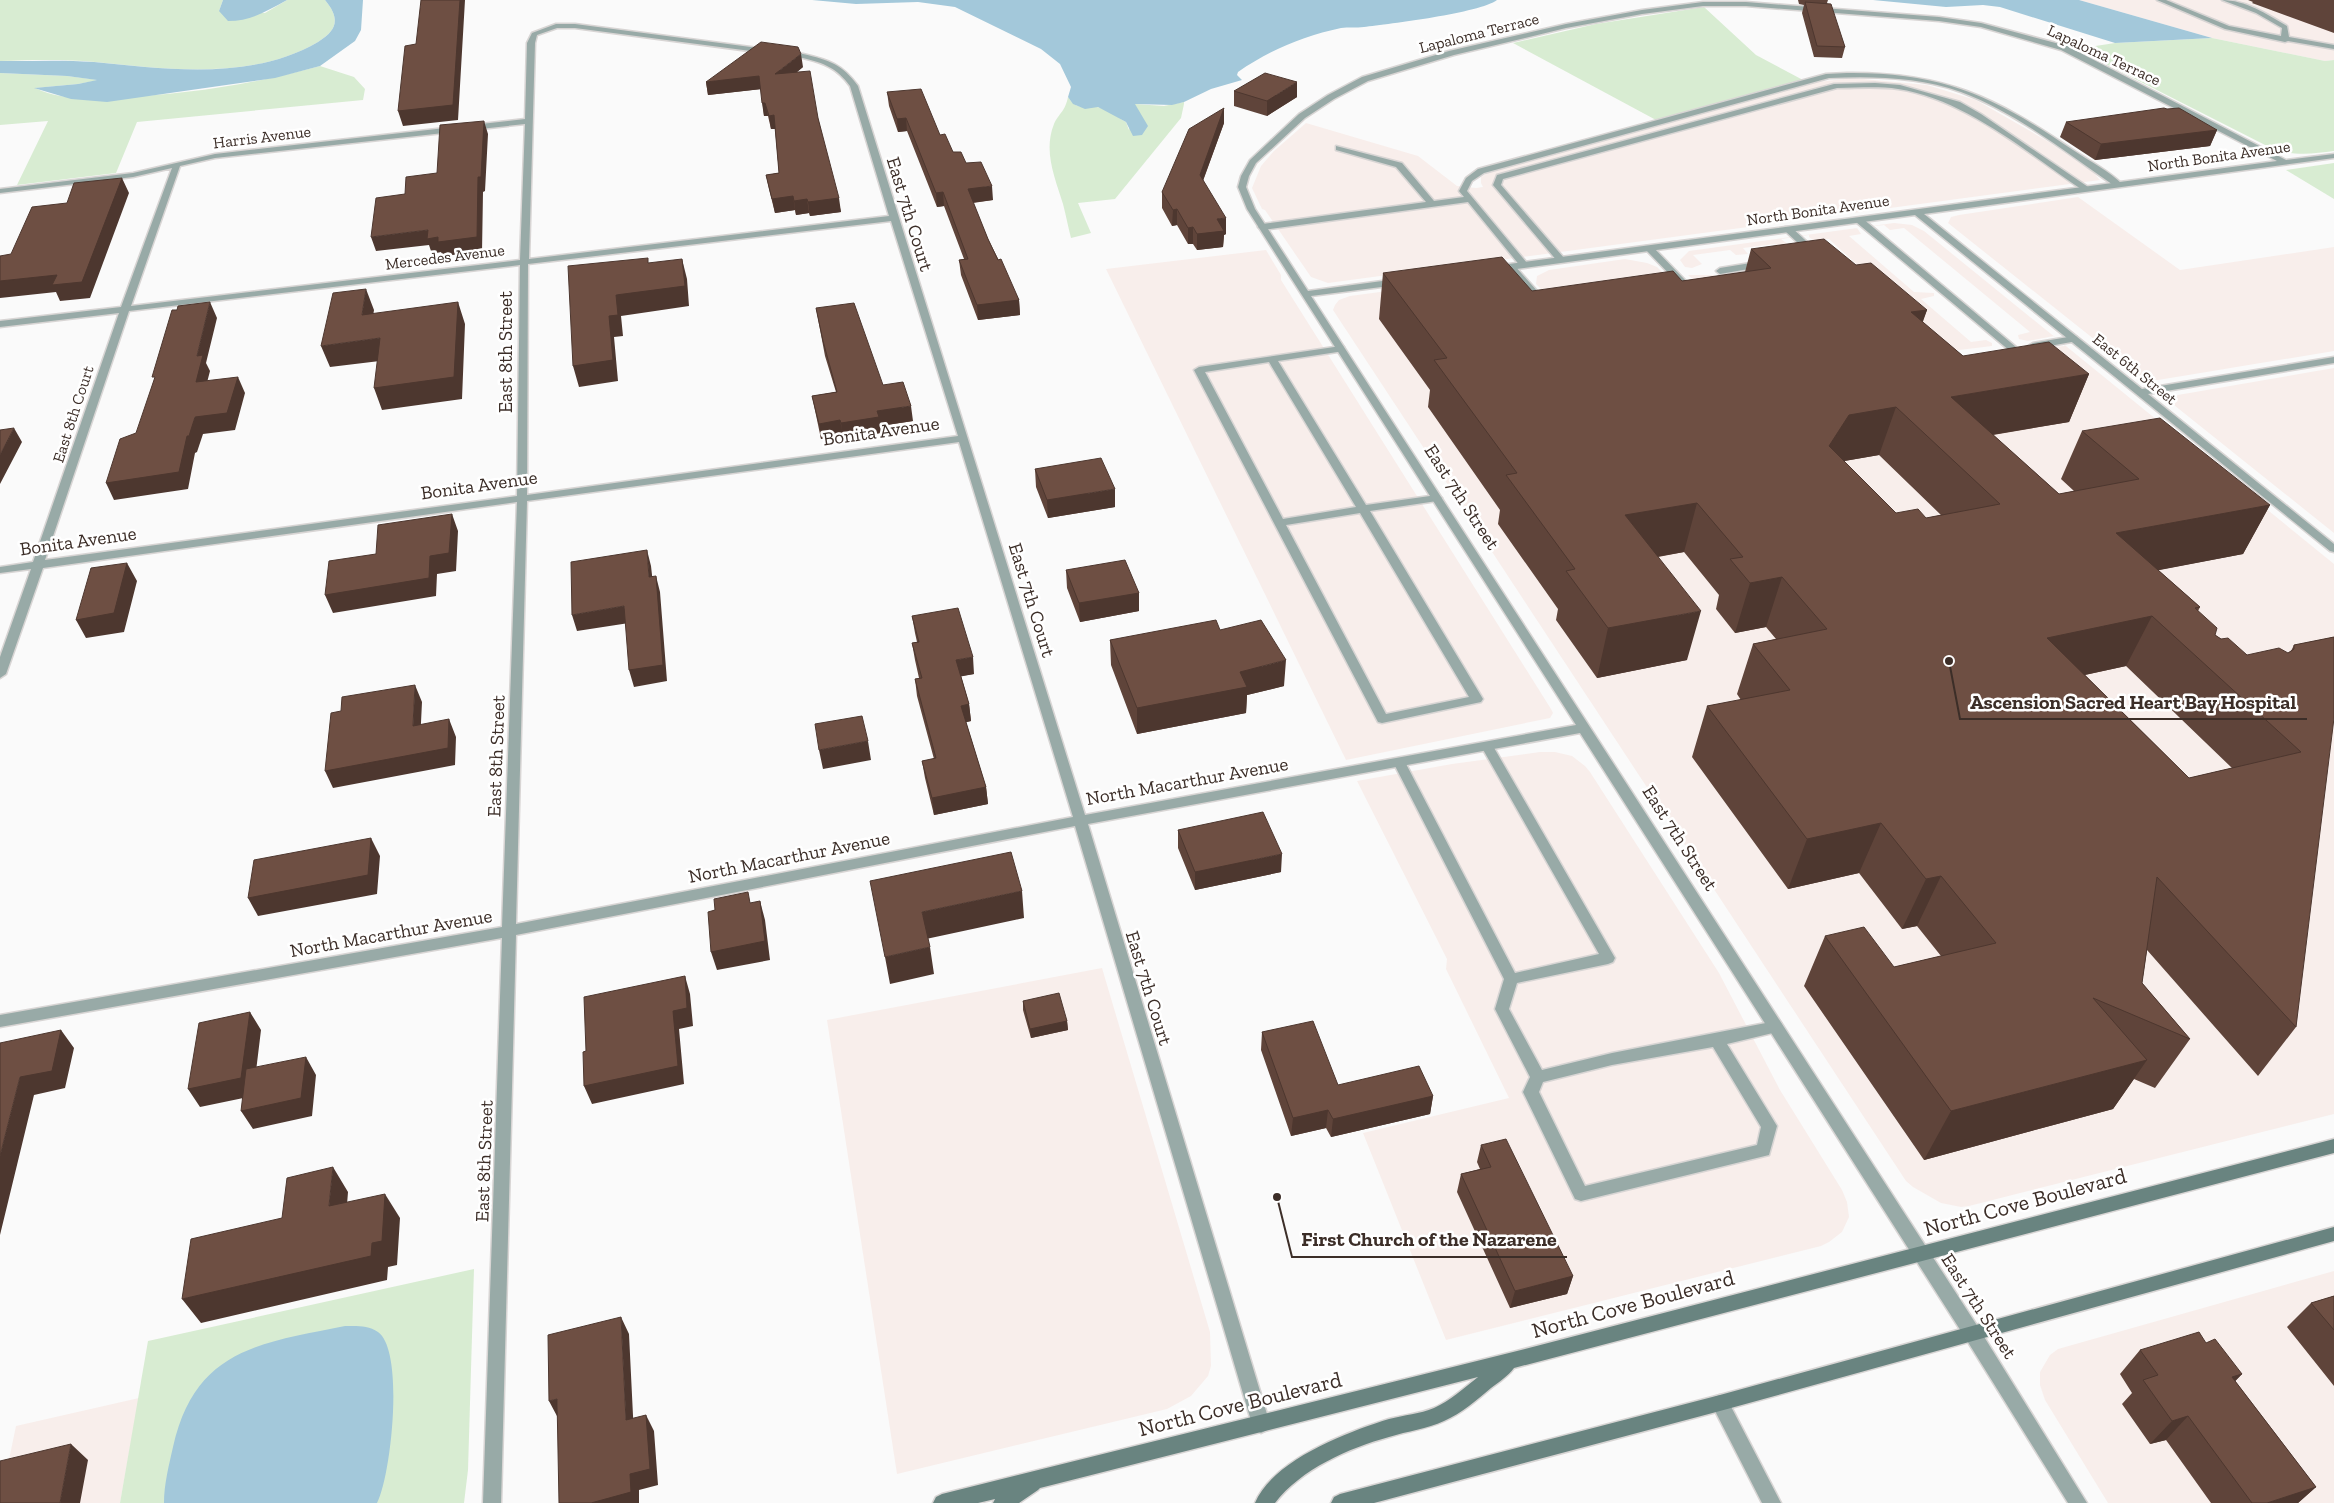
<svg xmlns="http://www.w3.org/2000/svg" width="2334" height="1503" font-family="'Zilla Slab',serif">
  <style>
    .built { fill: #f8eeeb }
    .green { fill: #d8ecd2 }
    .water { fill: #a3c8da }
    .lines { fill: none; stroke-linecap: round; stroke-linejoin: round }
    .lane-casing { stroke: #d8d5d4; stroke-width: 3 }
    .street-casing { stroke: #d8d5d4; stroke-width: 3 }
    .secondary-casing { stroke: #d8d5d4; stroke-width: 3 }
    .lane { fill: #98aaa7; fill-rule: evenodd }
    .street { fill: #98aaa7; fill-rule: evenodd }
    .secondary { fill: #698480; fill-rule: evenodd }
    .wall { fill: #5f443a; fill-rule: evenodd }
    .shaded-wall { fill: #4d372f }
    .building { fill: #6e4f43; stroke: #4d372f; fill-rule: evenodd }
    .labels { text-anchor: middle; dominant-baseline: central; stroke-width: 5; stroke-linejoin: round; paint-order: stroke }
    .far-street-label { font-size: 16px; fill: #3c2e28; stroke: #fff }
    .street-label { font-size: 19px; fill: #3c2e28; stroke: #fff }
    .near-street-label { font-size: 22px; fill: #3c2e28; stroke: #fff }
    .leader { fill: none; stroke: #3c2e28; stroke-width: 2 }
    .callout-dot { fill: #3c2e28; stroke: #fff; stroke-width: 2 }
    .callout-label { font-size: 20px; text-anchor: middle; font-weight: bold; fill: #3c2e28; stroke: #fff; stroke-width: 5; stroke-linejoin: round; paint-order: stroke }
  </style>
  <rect width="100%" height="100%" fill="#fafafa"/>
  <path class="built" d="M2079 0H2334V60L2325 61 2212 38Z
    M1852 78 1927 85 1976 100 2049 142 2093 172 2100 180 1328 283 1311 277 1265 210 1262 209 1252 188 1261 166 1274 151 1306 123 1418 156 1457 186 1476 188 1483 187 1481 183V177L1491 171 1818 82Z
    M2078 197 2180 270 2334 247V351L2158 380 2144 379 1948 223 1951 217 1959 215Z
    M1894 223 1912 225 1924 231 2178 437 2334 564V1114L1969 1206 1961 1207 1941 1203 1913 1187 1906 1181 1627 757 1333 310 1335 305 1339 300 1350 296 1485 278 1503 295 1707 292 1688 275H1714L1724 285 1946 379 2051 347 2065 346 2054 336 2028 341 2019 339 2018 335 2030 332 1904 228 1890 230 1884 225 1857 228 1861 234 1849 236 1914 292 1934 293V296L1921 299 1971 342 1986 340 1992 343V346L1951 351 1829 239 1813 240 1809 237V235L1781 239 1793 248 1783 251 1775 244 1743 248 1748 254 1736 255 1730 250 1693 255 1702 264 1692 268 1685 267 1680 260 1689 251Z
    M1266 250 1281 275V280L1551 709 1553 713 1550 718 1346 760 1106 269Z
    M1625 259 1647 263 1657 267 1664 274 1546 294 1536 284 1537 276 1549 270Z
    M2334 368V533L2174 405 2170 399 2172 396Z
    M1540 752H1555L1572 756 1585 766 1590 772 1719 973 1780 1090 1842 1190 1847 1202 1849 1217 1842 1232 1829 1242 1821 1246 1446 1340 1363 1133 1509 1098 1446 969 1447 959 1357 781 1452 764Z
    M1102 968 1210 1332 1211 1366 1208 1376 1191 1396 1167 1409 897 1474 827 1020Z
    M2334 1271V1503H2108L2045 1400 2040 1385V1372L2050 1355 2058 1349Z
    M139 1398 120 1503H0L16 1426Z"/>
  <path class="green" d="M0 0H223L219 11 265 13 287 0H325C340 18 338 30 318 42 252 81 167 69 95 62 64 59 31 60 0 61Z
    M1704 7 1756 55 1803 80 1656 120 1513 43 1596 24Z
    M2212 38 2325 61 2334 60V151C2312 154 2292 156 2271 148L2076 49 2115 43Z
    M320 66 354 77 365 89 363 100 137 122 116 173 17 185 48 121 0 125V73L67 76 99 80 78 84 35 88C62 101 89 98 117 97 186 95 254 84 320 66Z
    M1068 97C1079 112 1083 105 1097 107 1106 108 1118 118 1126 122L1129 130 1135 104 1164 106 1184 102V104L1181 118 1115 199 1078 203 1091 233 1071 238C1068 227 1066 215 1063 204 1055 178 1043 151 1054 124 1059 113 1065 112 1068 97Z
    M2334 163V199L2286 170Z
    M474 1269 468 1470 464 1503H120L148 1341Z"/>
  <path class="water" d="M223 0H287C267 11 251 21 228 21L219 11Z
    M325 0H363L361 30 355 41 320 66 275 78 107 102 71 99 34 88 78 84 97 80 67 76 0 73V61H10C38 61 66 60 94 62 167 69 251 81 318 42 338 30 340 18 325 0Z
    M812 0H1497C1480 13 1389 24 1364 27 1356 28 1348 27 1341 28 1303 36 1270 50 1238 72L1237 75 1242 80 1211 89 1184 102 1172 105 1135 104 1148 126 1142 135 1133 136 1126 122 1098 107 1085 109 1073 104 1068 97 1071 87 1060 64 1041 49 955 7 918 2 856 4Z
    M1873 0H2079L2212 38 2115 43 2000 7 1983 5 1946 7Z
    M345 1326C357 1326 368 1325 378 1332 405 1351 391 1477 377 1503H164C164 1484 169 1465 173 1447 195 1349 260 1343 345 1326Z"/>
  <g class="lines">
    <g class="lane-casing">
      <path id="lane" d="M2157 0H2166L2229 26 2281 36 2282 28 2256 13 2222 0C2245 0 2267 14 2287 26L2289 37 2334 45V49L2288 41 2285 42 2225 29Z
        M1847 73C1944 72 1995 97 2073 150 2089 161 2110 171 2123 185L2116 187C2067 153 2017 113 1961 92 1919 77 1873 76 1829 78L1484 173 1472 181 1467 191 1527 263V267H1521L1468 202 1262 230 1258 227 1262 224 1426 202 1396 167 1336 150V146L1402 163 1434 201 1464 197 1459 191 1466 178 1478 169 1826 74Z
        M1875 83 1900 85 1960 102 1981 114 2091 189 2084 191C2029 154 1965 99 1898 89 1878 86 1857 88 1837 88L1503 179 1501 185 1564 258V262H1558L1493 185 1497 175 1834 84Z
        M1856 218H1862L2016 347V351H2010L1856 222Z
        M1785 227H1791L1817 251V255H1811L1785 231Z
        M1646 246H1652L1686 281V285H1680L1646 250Z
        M1763 261 1766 262V266L1720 274 1716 271 1720 268Z
        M1508 265H1514L1547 302V306H1541L1508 269Z
        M2074 336 2077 337V341L2033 349 2028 346 2033 343Z
        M1341 346 1344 347V351L1278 361 1366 505 1437 495 1442 498 1437 501 1370 511 1483 699 1481 702 1382 723 1378 722 1194 370 1199 367ZM1269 362 1356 507 1283 519 1205 372ZM1360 513 1469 697 1386 714 1286 525Z
        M1487 742 1493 746 1615 958 1613 962 1608 964 1517 983 1509 1009 1542 1070 1612 1053 1776 1021 1781 1023 1783 1027 1781 1031 1727 1044 1777 1126 1769 1155 1581 1201 1575 1199 1523 1092 1530 1077 1495 1009 1504 979 1393 762 1399 758 1405 762 1515 973 1599 954 1481 746ZM1713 1047 1761 1127 1757 1145 1585 1186 1539 1092 1543 1082 1612 1065Z"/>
    </g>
    <g class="street-casing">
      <path id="street" d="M1703 2H1746L1939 17 1981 23 2067 46 2286 160 2334 154V158L1924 214 2142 389 2334 357V363L2148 394 2334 544V552L2330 551 1915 215 1494 272 1490 269 1494 266 2277 161 2061 50 1981 27 1939 21 1746 6H1703L1642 14 1566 28 1454 55 1368 81 1334 99 1305 118 1256 163 1249 176 1246 187 1255 209 1308 291 1397 279 1401 282 1397 285 1311 296 1978 1327 2087 1503H2068L1966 1339 1580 733 1088 824 1270 1424 1267 1430 1261 1433 1255 1430 1252 1424 1075 826 516 935 501 1503H483L502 938 0 1027V1015L502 927 517 502 43 568 6 674 0 678V657L31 569 0 573V567L33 562 119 313 0 327V321L121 307 172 168 133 177 0 193V189L133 173 215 154 525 119 527 43 532 33 556 24H575L803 54C829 60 842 64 858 86L1085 815 1576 725 1247 209 1238 187 1241 176 1250 160 1299 114 1328 95 1362 77 1449 51 1566 24 1642 10ZM557 28H575L803 58C824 63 837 68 850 86L889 216 529 259 535 43 537 35ZM525 124 520 260 131 306 180 166 215 158ZM891 221 958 436 527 495 528 264ZM520 265 517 496 45 560 129 311ZM959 442 1073 817 516 924 527 501Z
        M1720 1395 1726 1397 1781 1503H1762L1711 1403 1714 1397Z"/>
    </g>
    <g class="secondary-casing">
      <path id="secondary" d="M2334 1139V1153L1514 1368C1508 1376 1499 1382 1491 1388 1477 1400 1462 1413 1444 1421 1427 1429 1408 1431 1389 1437 1349 1448 1301 1469 1275 1503H1255C1273 1460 1347 1432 1389 1419 1404 1415 1420 1414 1434 1408 1450 1401 1464 1388 1478 1377L1040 1488 1038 1490 1019 1503H993L995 1499 978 1503H933L936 1497 942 1494 1513 1352Z
        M2334 1227V1241L1720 1411 1374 1503H1331L1334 1497 1340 1494 1720 1395Z"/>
    </g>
    <use href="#lane" class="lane"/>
    <use href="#street" class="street"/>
    <use href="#secondary" class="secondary"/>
  </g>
  <path class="wall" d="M1798 0H1828L1827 3 1845 47 1842 58 1814 57 1802 13 1804 5 1799 4Z
    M2248 0H2334V33L2252 3 2253 2Z
    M803 67 797 72 818 118 841 212 810 216 809 213 796 215 795 210 775 213 769 189 766 175 779 173 775 129H771L768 116H764L761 89 708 95 706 82Z
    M1234 91 1297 97 1267 116 1234 106Z
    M887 92 940 135 953 152 966 163 993 200 973 203 988 239 1019 300 1020 315 978 320 961 275 959 260 964 259 944 206 937 207 907 131 898 132 889 106Z
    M1224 108V123L1203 181 1226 234 1224 235 1223 247 1197 250 1193 244H1188L1177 225 1172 226 1162 208V192Z
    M2066 122 2217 130 2210 146 2095 160 2060 137Z
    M1751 249 1856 265 1927 310 1922 322 1963 356 2089 374 2069 422 1993 435 2059 494 2074 491 2061 479 2082 431 2270 505 2243 554 2158 570 2200 607 2198 611 2215 635 2247 655 2288 653 2291 651 2294 645 2334 637 2296 1027 2258 1076 2147 950 2142 983 2190 1039 2155 1088 2134 1079 2113 1109 1924 1160 1804 986 1825 936 1894 967 1941 956 1917 926 1902 929 1859 873 1788 889 1692 757 1707 706 1741 700 1737 694 1753 644 1776 639 1766 627 1735 633 1716 609 1719 595 1684 552 1658 557 1687 660 1597 678 1556 620 1558 609 1498 524 1500 510 1428 407 1430 390 1379 319 1383 273 1532 291 1682 281 1745 272ZM1879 455 1941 515 1926 518 1896 513 1844 461ZM2126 666 2232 768 2189 778 2085 675Z
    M816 308 883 385 913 421 880 426 881 433 843 438V436L821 439 812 396 836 392 825 356Z
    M1035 469 1115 507 1048 518 1036 487Z
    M1066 570 1139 593V611L1080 622 1067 588Z
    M912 616 974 674 961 676 969 704 971 721 966 722 986 787 988 804 934 815 925 778 922 761 934 759 917 696 915 679 919 678 915 660 912 643 917 642 915 633Z
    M1220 630 1284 686 1247 695 1246 713 1137 734 1111 665 1110 640Z
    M1178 830 1281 872 1195 890 1178 848Z
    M1023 1001 1067 1021 1068 1030 1031 1038 1023 1010Z
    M1262 1032 1338 1085 1433 1096 1430 1114 1331 1137 1326 1128 1291 1136 1261 1050Z
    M1481 1145 1573 1276 1567 1294 1510 1308 1457 1192 1461 1174 1480 1169 1477 1162Z
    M2334 1296V1386L2287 1327 2311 1303Z
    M2206 1343 2242 1374 2235 1381 2316 1487 2298 1503H2211L2166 1440 2150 1444 2122 1404 2132 1393 2120 1374 2140 1350Z"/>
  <path class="shaded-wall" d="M460 0H465L458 120 403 126 398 111Z
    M801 54 803 67 777 88 775 74Z
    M759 76 762 89 708 95 706 82Z
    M1297 82V97L1267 116V101Z
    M762 103H765L768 116H764Z
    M1224 108V123L1199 191 1200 175Z
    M774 115 776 129H771L769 116Z
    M906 118 907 131 898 132 897 119Z
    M484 121 488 134 485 191 483 192 482 252 443 256 441 252 432 254 429 245 376 251 371 237 428 230 438 237 478 177Z
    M2217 130 2210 146 2095 160 2101 144Z
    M122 178 129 193 90 298 60 301 56 292 0 298V281Z
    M992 186 993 200 969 203 968 189Z
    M943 192 944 206 937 207 936 193Z
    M793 196 795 210 775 213 772 199Z
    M839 198 841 212 810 216 808 202Z
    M807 199 809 213 796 215 794 201Z
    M1177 209V225L1172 226 1173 210Z
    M1226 218V234L1224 235 1223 247 1197 250V234L1217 219Z
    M1193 227V244H1188V228Z
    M682 259 687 279 689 306 621 316 623 336 614 337 618 381 579 387 573 366 609 316 616 295Z
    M366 289 374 310 370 336 362 315Z
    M1019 300 1020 315 978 320 977 305Z
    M210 302 217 318 206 363 210 371 203 398 196 382 197 356Z
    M458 302 465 324 462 399 382 410 374 388Z
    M1927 310 1911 356V312Z
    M380 338 388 360 330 367 321 346Z
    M2089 374 2069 422 1936 444 1951 397Z
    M238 377 245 393 235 430 203 434 197 452 195 453 188 489 114 500 106 483 187 436 195 417Z
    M911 406 913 421 880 426 881 433 843 438 841 423 877 411Z
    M1896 407 1879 455 1833 463 1829 446 1849 415Z
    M840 420 843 436 821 439 819 424Z
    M14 428 22 442 0 484V455Z
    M1115 489V507L1048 518 1047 500Z
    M1697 503 1684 552 1614 564 1625 515Z
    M2270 505 2243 554 2092 583 2116 533Z
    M452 514 458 531 456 571 437 574 436 596 333 613 325 595 430 556Z
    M647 550 651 566 654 593 649 577Z
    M127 563 137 581 124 632 86 638 76 620Z
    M656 576 660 592 667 681 634 687 629 670Z
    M1782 577 1766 627 1735 633 1750 583Z
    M1139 593V611L1080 622 1079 603Z
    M624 606 629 623 577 631 572 615Z
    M1701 611 1687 660 1597 678 1608 628Z
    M2152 616 2126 666 2024 688 2047 638Z
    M973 657 974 674 958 677 956 660Z
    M1286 660 1284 686 1247 695 1246 713 1137 734V708L1240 672Z
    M415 685 422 702 420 743 413 726Z
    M969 704 971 721 963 723 961 706Z
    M449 719 456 737 455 765 333 788 325 771Z
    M868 741 871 760 823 769 819 750Z
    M986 787 988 804 934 815 932 798Z
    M1881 823 1859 873 1788 889 1807 839Z
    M371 838 380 856 377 894 258 916 248 898Z
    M1282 854 1281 872 1195 890V872Z
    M1941 876 1917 926 1902 929 1926 879Z
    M1022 891 1024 918 926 939 922 912Z
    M760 901 765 920 770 960 717 970 711 952Z
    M930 947 934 974 890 984 885 957Z
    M685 976 690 994 693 1026 679 1029 684 1084 592 1104 584 1086 673 1011Z
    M250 1012 261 1030 253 1096 200 1107 188 1089Z
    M1067 1021 1068 1030 1031 1038 1030 1029Z
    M61 1030 74 1048 65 1088 34 1095 0 1235V1156L20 1077Z
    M306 1057 316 1075 312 1116 253 1129 241 1111Z
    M2147 1060 2113 1109 1924 1160 1951 1111Z
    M1433 1096 1430 1114 1331 1137 1333 1119Z
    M1328 1110 1326 1128 1291 1136 1293 1118Z
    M333 1167 348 1192 345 1230 329 1206Z
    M385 1194 400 1218 397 1265 388 1267 387 1280 201 1323 182 1299 372 1243Z
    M1573 1276 1567 1294 1510 1308 1515 1291Z
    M621 1317 629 1334 634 1436 626 1420Z
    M2242 1374 2219 1398 2232 1377Z
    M557 1399 558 1418 549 1401Z
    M646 1415 654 1431 658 1485 639 1490V1503H591Z
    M2188 1416 2166 1440 2150 1444 2172 1421Z
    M71 1444 88 1460 80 1503H60Z
    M2316 1487 2298 1503H2267Z"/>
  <path class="building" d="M421 0H460L453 105 398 111 405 46 416 44Z
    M1805 2 1831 4 1845 47 1817 46Z
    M761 42 798 47 801 54 775 74 810 71 818 118 839 198 808 202 807 199 794 201 793 196 772 199 766 175 779 173 774 115 769 116 765 103H762L759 76 706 82Z
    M1265 73 1297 82 1267 101 1234 91Z
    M921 89 940 135 945 134 953 152H961L966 163 981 162 992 186 968 189 988 239 998 260 1001 259 1019 300 977 305 959 260 968 259 943 192 936 193 906 118 897 119 887 92Z
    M1224 108 1200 175 1226 218 1217 219 1224 231 1197 234 1193 227 1188 228 1177 209 1173 210 1162 192 1189 129Z
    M2164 108 2167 109 2179 108 2217 130 2101 144 2066 122Z
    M484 121 481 177H478L477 237 438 242V237L427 239 428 230 371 237 376 198 405 194 406 177 437 173 440 125Z
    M122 178 82 282 52 285 57 275 0 281V256L11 254 32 207 67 203 74 183Z
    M1824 239 1856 265 1871 263 1927 310 1911 312 1963 356 2049 342 2089 374 1951 397 2059 494 2139 479 2082 431 2160 418 2270 505 2116 533 2200 607 2195 608 2217 628 2215 635 2221 639 2228 638 2247 655 2279 648 2288 653 2294 649V645L2334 637V718L2296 1027 2157 877 2142 983 2190 1039 2093 998 2147 1060 1951 1111 1825 936 1864 927 1894 967 1996 943 1941 876 1926 879 1881 823 1807 839 1707 706 1790 690 1753 644 1827 629 1782 577 1750 583 1730 559 1743 557 1697 503 1625 515 1701 611 1608 628 1566 571 1575 569 1506 475 1517 473 1434 360 1447 358 1383 273 1502 257 1532 291 1673 271 1682 281 1771 268 1751 249ZM1896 407 2000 504 1926 518 1918 509 1896 513 1829 446 1849 415ZM2152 616 2301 752 2189 778 2047 638Z
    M648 258V263L682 259 685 286 616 295 618 315 609 316 613 360 573 366 568 266Z
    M366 289 362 315 458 302 454 377 374 388 380 338 321 346 333 293Z
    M210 302 197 356 203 355 196 382 238 377 227 413 195 417 189 436H187L179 472 106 483 120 439 136 433 155 377H152L172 310H177L178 306Z
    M854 303 883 385 903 382 911 406 877 411 879 417 841 423 840 420 819 424 812 396 837 392 823 341 816 308Z
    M14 428 0 455V430Z
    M1101 458 1115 489 1047 500 1035 469Z
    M452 514 449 553 430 556 429 578 325 595 329 561 376 554 378 525Z
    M647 550 649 577 656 576 663 665 629 670 624 606 572 615 571 562Z
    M1125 560 1139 593 1079 603 1066 570Z
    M127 563 114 613 76 620 91 568Z
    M958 608 973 657 956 660 969 704 961 706 986 787 932 798 922 761 936 758 915 679 922 678 912 643 919 642 912 616Z
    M1216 620 1220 630 1261 620 1286 660 1240 672 1247 687 1137 708 1110 640Z
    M415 685 413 726 449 719 448 748 325 771 331 713 341 711 342 697Z
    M862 716 868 741 819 750 815 724Z
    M1263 812 1282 854 1195 872 1178 830Z
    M371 838 368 875 248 898 254 860Z
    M1011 852 1022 891 922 912 930 947 885 957 870 881Z
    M748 892 750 903 760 901 765 941 711 952 708 912 715 910 714 899Z
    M685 976 687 1008 673 1011 678 1066 584 1086 583 1052 586 1051 584 997Z
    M1059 993 1067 1021 1030 1029 1023 1001Z
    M250 1012 241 1078 188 1089 199 1023Z
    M1313 1021 1338 1085 1419 1066 1433 1096 1333 1119 1328 1110 1293 1118 1262 1032Z
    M61 1030 52 1071 20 1077 0 1156V1043Z
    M306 1057 301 1098 241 1111 246 1069Z
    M1506 1139 1573 1276 1515 1291 1461 1174 1491 1167 1481 1145Z
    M333 1167 329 1206 385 1194 382 1241 372 1243 371 1256 182 1299 191 1239 282 1218 287 1178Z
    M2334 1296V1330L2311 1303Z
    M621 1317 626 1420 646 1415 650 1469 630 1474 631 1492 591 1503H559L557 1399 549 1401 548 1335Z
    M2199 1332 2206 1343 2215 1339 2242 1374 2232 1377 2316 1487 2267 1503H2252L2188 1416 2172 1421 2143 1380 2158 1375 2140 1350Z
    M71 1444 60 1503H0V1461Z"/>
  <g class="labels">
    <g class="far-street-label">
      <text transform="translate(1479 33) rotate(-14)">Lapaloma Terrace</text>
      <text transform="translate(2104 55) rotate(25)">Lapaloma Terrace</text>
      <text transform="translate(262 137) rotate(-7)">Harris Avenue</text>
      <text transform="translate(2219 156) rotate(-8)">North Bonita Avenue</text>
      <text transform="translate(1818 210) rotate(-8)">North Bonita Avenue</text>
      <text transform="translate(445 257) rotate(-7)">Mercedes Avenue</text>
      <text transform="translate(2135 369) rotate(39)">East 6th Street</text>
      <text transform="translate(73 414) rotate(-72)">East 8th Court</text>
    </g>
    <g class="street-label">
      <text transform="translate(910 214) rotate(73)">East 7th Court</text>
      <text transform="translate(505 352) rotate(-90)">East 8th Street</text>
      <text transform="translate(881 431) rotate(-8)">Bonita Avenue</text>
      <text transform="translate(479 485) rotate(-8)">Bonita Avenue</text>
      <text transform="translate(1462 497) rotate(57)">East 7th Street</text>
      <text transform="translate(78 541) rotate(-8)">Bonita Avenue</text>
      <text transform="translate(1032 600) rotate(73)">East 7th Court</text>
      <text transform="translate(496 756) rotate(-88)">East 8th Street</text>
      <text transform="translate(1187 781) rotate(-10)">North Macarthur Avenue</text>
      <text transform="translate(1680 838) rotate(57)">East 7th Street</text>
      <text transform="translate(789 857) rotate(-11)">North Macarthur Avenue</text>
      <text transform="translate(391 933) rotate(-10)">North Macarthur Avenue</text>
      <text transform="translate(1149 988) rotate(73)">East 7th Court</text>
      <text transform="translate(484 1161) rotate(-88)">East 8th Street</text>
      <text transform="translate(1979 1306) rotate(57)">East 7th Street</text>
    </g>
    <g class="near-street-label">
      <text transform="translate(2025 1202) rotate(-15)">North Cove Boulevard</text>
      <text transform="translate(1633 1304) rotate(-15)">North Cove Boulevard</text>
      <text transform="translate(1240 1404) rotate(-14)">North Cove Boulevard</text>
    </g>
  </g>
  <path class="leader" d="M1949 661L1960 719H2307M1277 1197L1292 1257H1567"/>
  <g class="callout-dot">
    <circle cx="1949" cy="661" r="5"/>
    <circle cx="1277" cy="1197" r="5"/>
  </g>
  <g class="callout-label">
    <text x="2133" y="709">Ascension Sacred Heart Bay Hospital</text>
    <text x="1429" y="1246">First Church of the Nazarene</text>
  </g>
</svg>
